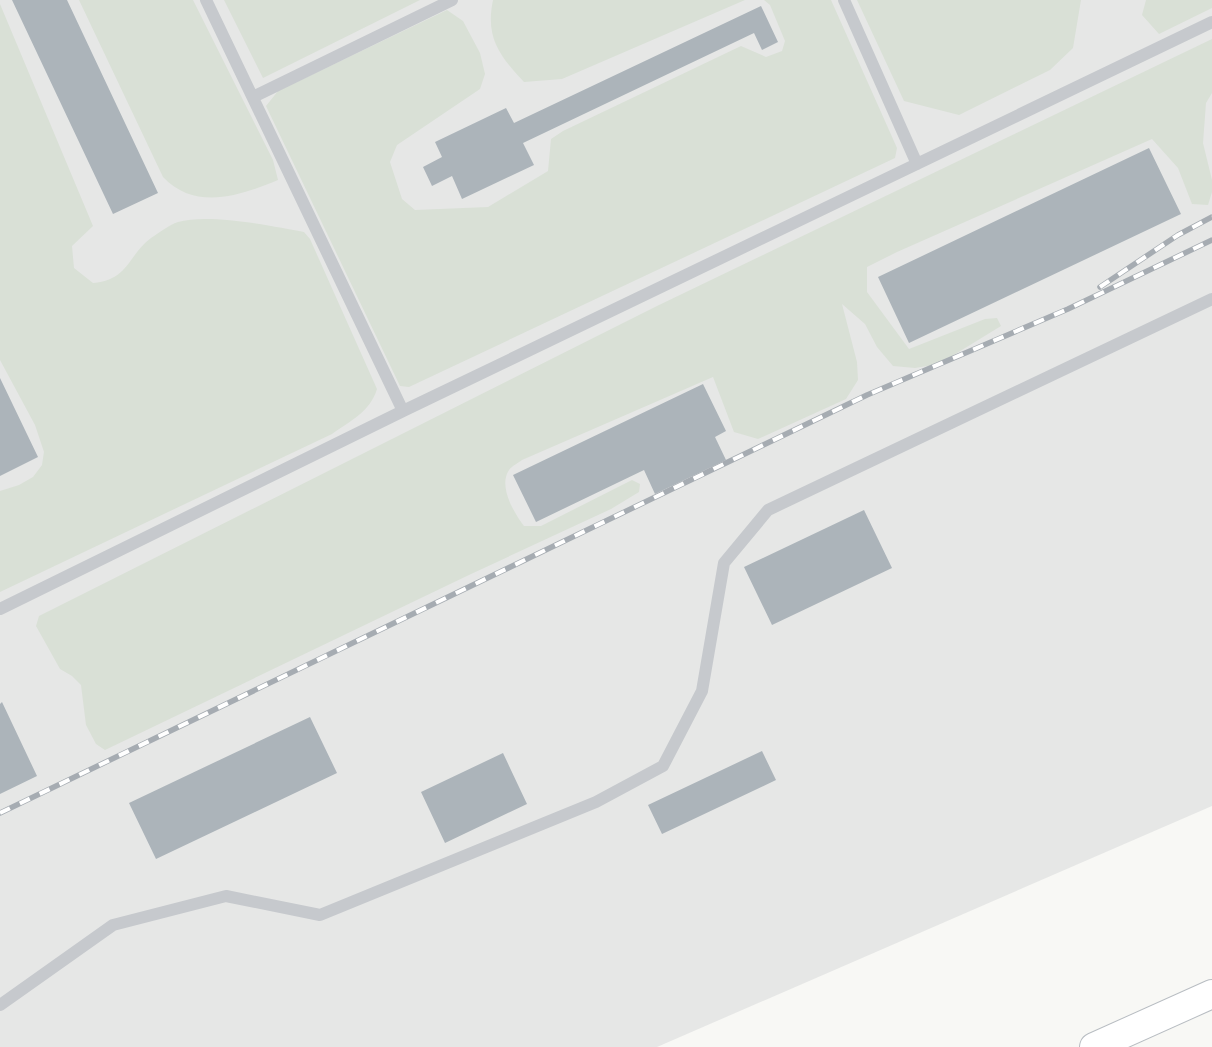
<svg xmlns="http://www.w3.org/2000/svg" width="1212" height="1047" font-family="Arial,sans-serif">
  <style>
    .built { fill: #e6e7e6 }
    .green { fill: #d9e0d6 }
    .building { fill: #acb4ba }
    .lines { fill: none; stroke-linecap: round; stroke-linejoin: round }
    .secondary-casing { stroke: #b8bdc2; stroke-width: 30 }
    .lane { stroke: #c6c9cd; stroke-width: 12 }
    .secondary { stroke: #fff; stroke-width: 28 }
    .rail-casing { stroke: #a6acb2; stroke-width: 5.5 }
    .rail { stroke: #fff; stroke-width: 4; stroke-dasharray: 11; stroke-linecap: butt }
  </style>
  <rect width="100%" height="100%" fill="#f8f8f5"/>
  <path class="built" d="M0 0H1212V806L657 1047H0Z"/>
  <path class="green" d="M79 0H193L273 160 278 180C240 196 195 211 163 177Z
    M224 0H420L263 78Z
    M493 0H745L562 79 524 82C500 56 485 38 493 0Z
    M764 0H831L897 148 895 158 409 387 400 386 266 106 278 91 447 10 463 21 480 53 485 74 480 89 397 145 390 162 402 199 415 210 488 207 548 171 551 139 563 131 741 46 766 57 782 51 785 41 770 5Z
    M857 0H1081L1073 48 1050 70 959 115 904 101Z
    M1146 0H1212V8L1159 34 1142 15Z
    M0 4 93 226 72 246 74 268 93 283C129 280 128 255 151 238 159 233 169 225 178 222 208 213 273 226 304 232L310 239 377 389C370 412 350 421 332 434L0 592V491L19 485 33 477 42 465 44 452 35 425 0 360Z
    M1212 39V93L1206 103 1203 143 1212 180V192L1208 205 1192 204 1178 168 1152 139 897 252 867 267V292L909 349 985 319 997 318 1001 326 939 364 915 368 893 366 877 347 865 324 842 304 857 362 858 380 846 399 758 439 734 432 713 377 522 460C518 463 512 466 509 470 498 486 514 513 524 526H541L632 480 640 484 639 492 611 509 471 574 105 750 96 744 86 725 81 685 72 676 60 669 36 626 39 616 657 306Z"/>
  <path class="building" d="M12 0H67L158 193 113 214Z
    M761 6 778 42 762 50 754 33 523 143 534 165 462 199 452 176 432 186 423 167 442 157 435 142 506 108 514 123Z
    M1149 148 1181 214 909 343 878 277Z
    M0 378 38 457 0 476Z
    M703 384 726 431 715 437 726 460 655 494 644 470 536 522 513 475Z
    M864 510 892 568 772 625 744 567Z
    M2 702 37 776 0 794V704Z
    M310 717 337 773 156 859 129 803Z
    M762 751 776 780 662 834 648 805Z
    M503 753 527 804 445 843 421 792Z"/>
  <g class="lines">
    <g class="secondary-casing">
      <path id="secondary" d="M1094 1047 1212 994"/>
    </g>
    <path class="lane" d="M206 0 403 411 1212 22
      M844 0 917 164
      M253 97 452 0
      M0 609 403 411
      M0 1005 113 925 226 896 320 915 596 802 663 766 702 691 724 563 768 510 1212 299"/>
    <use href="#secondary" class="secondary"/>
    <g class="rail-casing">
      <path id="rail" d="M1100 287 1178 235 1212 217
        M0 813 867 395 1068 309 1212 240"/>
    </g>
    <use href="#rail" class="rail"/>
  </g>
</svg>
